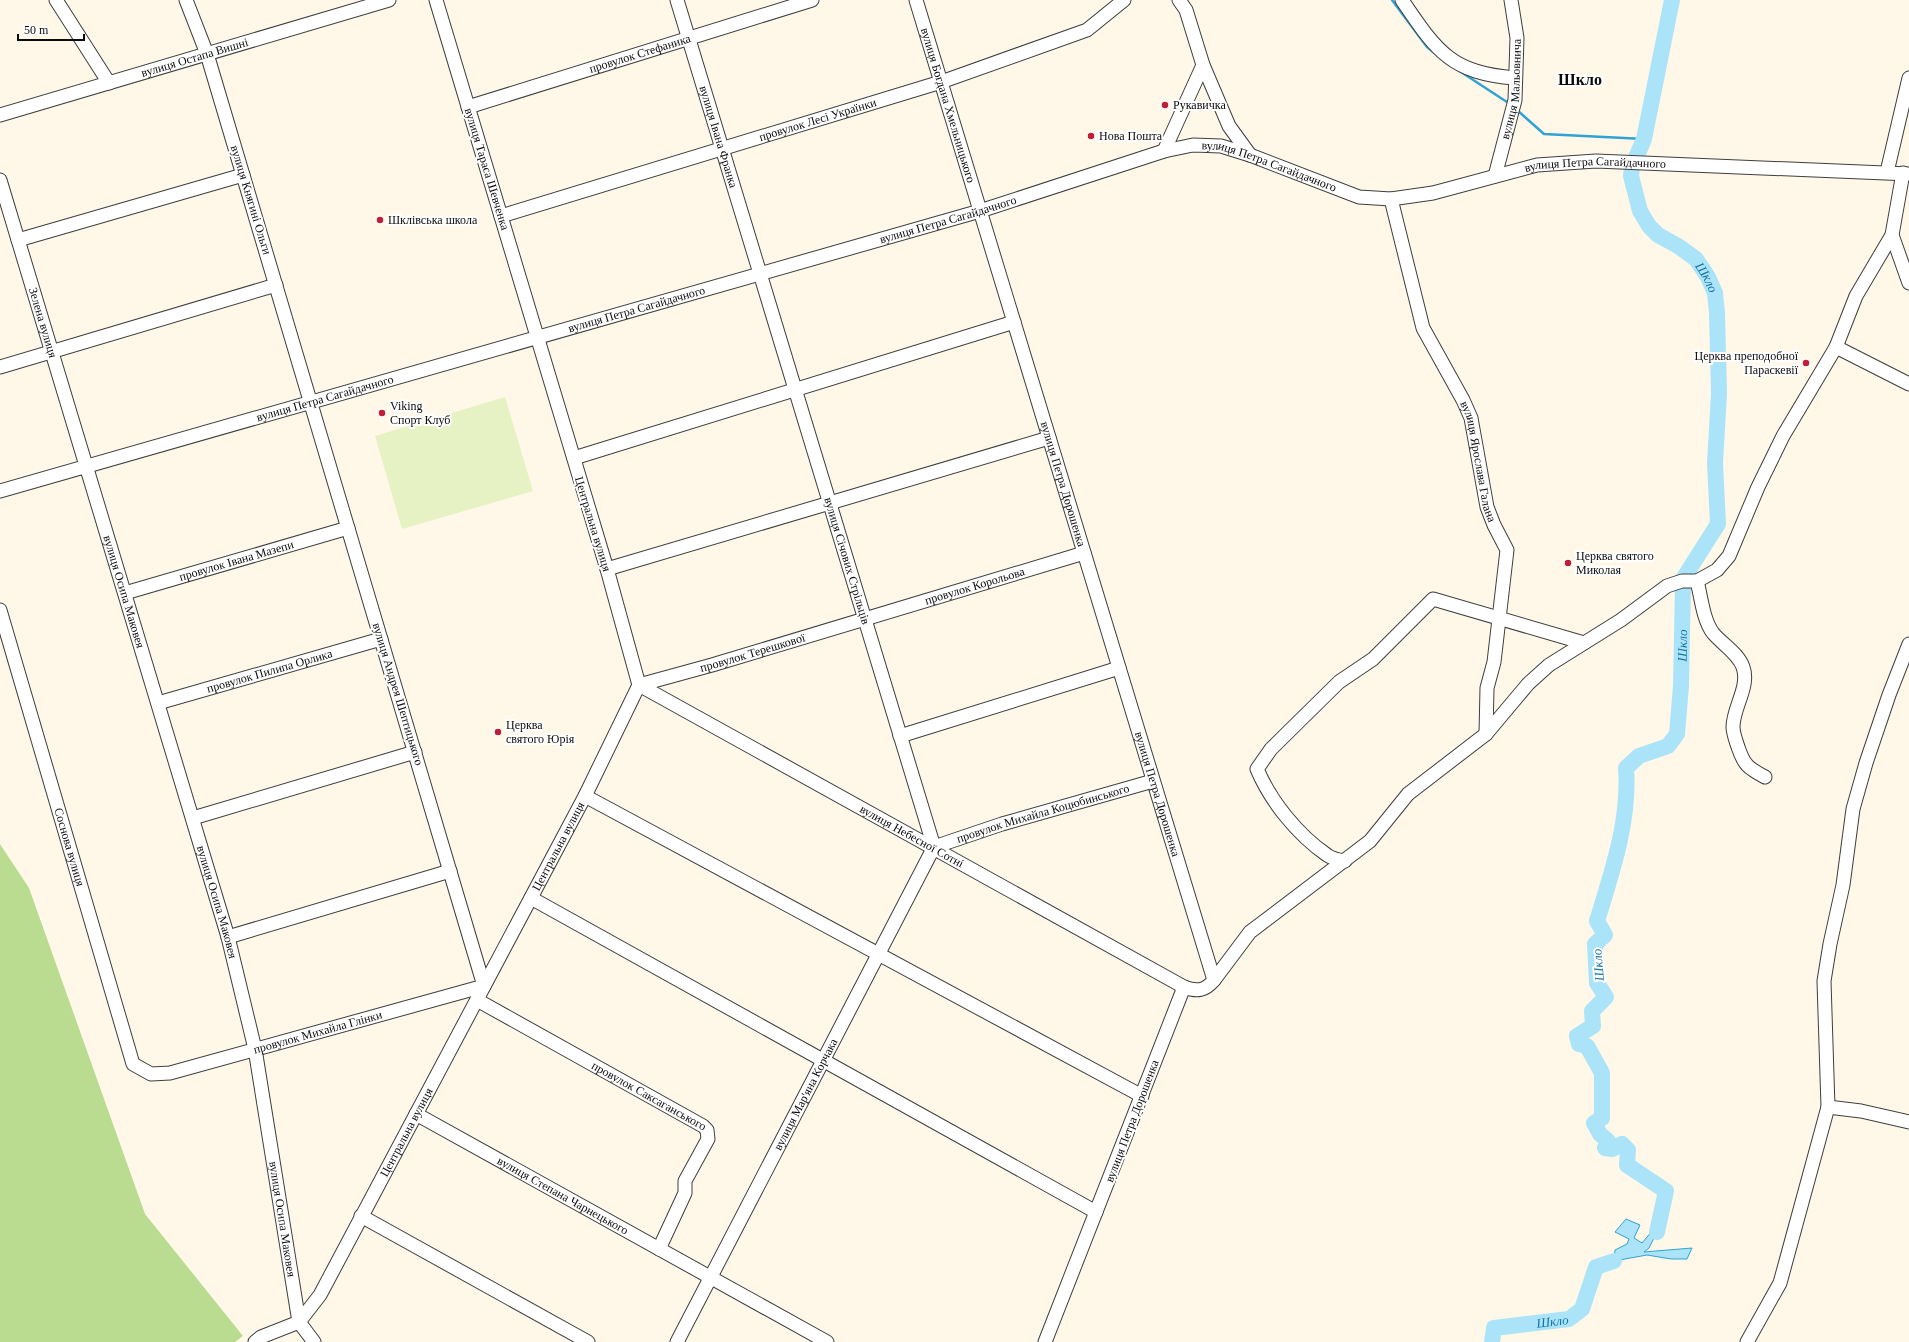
<svg xmlns="http://www.w3.org/2000/svg" width="1909" height="1342" font-family="'Times New Roman',serif">
  <style>
    .forest { fill: #badc90 }
    .pitch { fill: #e6f1c4 }
    .water { fill: #abe4f9; stroke: #2fa3d3 }
    .lines { fill: none; stroke-linecap: round; stroke-linejoin: round }
    .stream { stroke: #2fa3d3; stroke-width: 2.5 }
    .river { stroke: #abe4f9; stroke-width: 16 }
    .minor-casing { stroke: #3e3e3e; stroke-width: 15 }
    .minor { stroke: #fff; stroke-width: 13 }
    .poi-dot { fill: #c11d37; stroke: #fff; stroke-width: 1.5 }
    .labels { text-anchor: middle; dominant-baseline: central; stroke-width: 4; stroke-linejoin: round; paint-order: stroke }
    .street-label { font-size: 12px; fill: #0b0b0b; stroke: #fff }
    .poi-label { font-size: 12px; fill: #0b0b0b; stroke: #fff; text-anchor: start }
    .water-label { font-size: 13px; font-style: italic; fill: #1072a2; stroke: #fff }
    .district-label { font-size: 16px; font-weight: bold; fill: #0b0b0b; stroke: #fff }
  </style>
  <rect width="100%" height="100%" fill="#fff8e9"/>
  <path class="forest" d="M0 844 29 888 145 1214 243 1336 235 1342H0Z"/>
  <path class="pitch" d="M505 397 533 491 402 529 375 436Z"/>
  <path class="water" d="M1626 1219 1640 1225 1634 1238 1642 1243 1653 1230 1657 1232 1649 1248 1644 1252 1692 1248 1687 1259H1671L1647 1255 1614 1261 1615 1250 1627 1244 1629 1239 1615 1232Z"/>
  <g class="lines">
    <path class="stream" d="M1392 0 1427 47 1442 59
      M1461 72 1510 104
      M1517 110 1544 134 1644 139"/>
    <g class="river">
      <path id="s1" d="M1672 0 1644 139 1632 167 1631 176 1640 211 1649 226 1658 235 1678 246 1696 259 1708 277 1715 293 1717 313 1719 393 1715 463 1718 524 1683 579"/>
      <path id="s2" d="M1657 1232 1666 1191 1627 1165 1628 1150 1622 1144 1612 1149 1605 1148 1608 1141 1600 1134 1594 1123 1602 1118V1073L1587 1046 1579 1044 1577 1036 1593 1026 1592 1011 1606 997 1597 983 1595 944 1605 935 1597 921C1612 872 1630 820 1626 768L1639 756 1668 746 1677 734 1681 686 1683 583"/>
      <path id="s3" d="M1492 1342 1494 1328 1569 1319 1582 1309 1596 1267 1614 1261"/>
    </g>
    <g class="minor-casing">
      <g id="minor">
        <path d="M56 0 109 83"/>
        <path id="s4" d="M677 0 934 847"/>
        <path id="s5" d="M916 0 1214 980C1205 991 1197 992 1184 987L1045 1342"/>
        <path d="M1179 0 1186 10 1203 65 1229 126 1250 155"/>
        <path d="M1402 0C1436 50 1450 73 1515 78"/>
        <path id="s6" d="M468 107 812 0"/>
        <path id="s7" d="M0 115 389 0"/>
        <path d="M1164 151 1203 65"/>
        <path d="M1887 172 1909 78"/>
        <path id="s8" d="M1495 176 1515 100 1517 38 1511 0"/>
        <path id="s9" d="M0 180 228 937 255 1049 299 1322 314 1342"/>
        <path id="s10" d="M1391 199 1423 328 1463 400 1471 418 1487 507 1494 525 1507 550 1494 662 1487 688 1486 734"/>
        <path id="s11" d="M501 216 941 82 1087 30 1124 0"/>
        <path d="M1892 235 1909 283"/>
        <path d="M18 240 243 175"/>
        <path d="M1836 347 1909 384"/>
        <path d="M0 367 276 285"/>
        <path d="M574 458 1014 322"/>
        <path id="s12" d="M0 491 980 211 1164 151 1193 145 1221 146 1250 155 1359 197 1391 199 1433 193 1537 165 1596 161 1909 174"/>
        <path d="M607 569 1049 438"/>
        <path d="M1697 581C1701 596 1703 620 1713 633 1722 644 1738 653 1743 667 1750 687 1733 707 1733 727 1733 733 1736 741 1738 747 1744 765 1748 768 1765 777"/>
        <path id="s13" d="M125 593 348 528"/>
        <path id="s14" d="M0 610 133 1064 151 1074 170 1073 484 986 207 54 186 0"/>
        <path id="s15" d="M639 685 1184 987"/>
        <path id="s16" d="M639 685 712 665 1084 553"/>
        <path id="s17" d="M158 703 381 639"/>
        <path d="M900 736 1119 668"/>
        <path d="M585 796 1142 1096"/>
        <path d="M193 818 415 752"/>
        <path id="s18" d="M934 847 1002 824 1153 781"/>
        <path d="M1345 861C1339 860 1332 859 1327 855 1298 835 1271 802 1257 769L1271 749 1339 682 1373 659 1433 599 1584 643"/>
        <path d="M531 898 1096 1212"/>
        <path d="M228 937 450 871"/>
        <path d="M1214 980 1250 932 1370 841 1408 794 1486 734 1528 684 1549 665 1621 620 1667 586 1682 581H1697L1717 570 1729 556 1758 487 1783 436 1836 347 1856 296 1892 235 1903 173"/>
        <path id="s19" d="M477 1000 703 1126 707 1130 708 1139 685 1181V1193L659 1249"/>
        <path d="M1828 1107 1861 1111 1909 1122"/>
        <path id="s20" d="M416 1114 827 1342"/>
        <path d="M361 1216 588 1342"/>
        <path id="s21" d="M255 1342 261 1337 299 1322 320 1295 585 796 639 685 607 569 436 0"/>
        <path id="s22" d="M677 1342 934 847"/>
        <path d="M1747 1342 1780 1283 1828 1107 1824 981 1830 944 1843 885 1853 809 1866 763 1889 695 1909 644"/>
      </g>
    </g>
    <use href="#minor" class="minor"/>
  </g>
  <g class="poi-dot">
    <circle cx="1165" cy="105" r="4"/>
    <circle cx="1091" cy="136" r="4"/>
    <circle cx="380" cy="220" r="4"/>
    <circle cx="1806" cy="363" r="4"/>
    <circle cx="382" cy="413" r="4"/>
    <circle cx="1568" cy="563" r="4"/>
    <circle cx="498" cy="732" r="4"/>
  </g>
  <g class="labels">
    <g class="street-label">
      <text stroke="none"><textPath href="#s6" startOffset="180">провулок Стефаника</textPath></text>
      <text stroke="none"><textPath href="#s7" startOffset="203">вулиця Остапа Вишні</textPath></text>
      <text stroke="none"><textPath href="#s8" startOffset="89">вулиця Мальовнича</textPath></text>
      <text stroke="none"><textPath href="#s5" startOffset="110">вулиця Богдана Хмельницького</textPath></text>
      <text stroke="none"><textPath href="#s11" startOffset="331">провулок Лесі Українки</textPath></text>
      <text stroke="none"><textPath href="#s4" startOffset="143">вулиця Івана Франка</textPath></text>
      <text stroke="none"><textPath href="#s12" startOffset="1658">вулиця Петра Сагайдачного</textPath></text>
      <text stroke="none"><textPath href="#s12" startOffset="1322">вулиця Петра Сагайдачного</textPath></text>
      <text transform="translate(487 169) rotate(73)">вулиця Тараса Шевченка</text>
      <text transform="translate(251 200) rotate(73)">вулиця Княгині Ольги</text>
      <text stroke="none"><textPath href="#s12" startOffset="986">вулиця Петра Сагайдачного</textPath></text>
      <text stroke="none"><textPath href="#s12" startOffset="662">вулиця Петра Сагайдачного</textPath></text>
      <text stroke="none"><textPath href="#s9" startOffset="149">Зелена вулиця</textPath></text>
      <text stroke="none"><textPath href="#s12" startOffset="338">вулиця Петра Сагайдачного</textPath></text>
      <text stroke="none"><textPath href="#s10" startOffset="279">вулиця Ярослава Галана</textPath></text>
      <text stroke="none"><textPath href="#s5" startOffset="506">вулиця Петра Дорошенка</textPath></text>
      <text transform="translate(593 524) rotate(73)">Центральна вулиця</text>
      <text stroke="none"><textPath href="#s13" startOffset="116">провулок Івана Мазепи</textPath></text>
      <text stroke="none"><textPath href="#s4" startOffset="586">вулиця Січових Стрільців</textPath></text>
      <text stroke="none"><textPath href="#s16" startOffset="350">провулок Корольова</textPath></text>
      <text stroke="none"><textPath href="#s9" startOffset="430">вулиця Осипа Маковея</textPath></text>
      <text stroke="none"><textPath href="#s16" startOffset="118">провулок Терешкової</textPath></text>
      <text stroke="none"><textPath href="#s17" startOffset="116">провулок Пилипа Орлика</textPath></text>
      <text transform="translate(398 694) rotate(73)">вулиця Андрея Шептицького</text>
      <text stroke="none"><textPath href="#s5" startOffset="830">вулиця Петра Дорошенка</textPath></text>
      <text stroke="none"><textPath href="#s18" startOffset="114">провулок Михайла Коцюбинського</textPath></text>
      <text stroke="none"><textPath href="#s15" startOffset="312">вулиця Небесної Сотні</textPath></text>
      <text stroke="none"><textPath href="#s21" startOffset="591">Центральна вулиця</textPath></text>
      <text stroke="none"><textPath href="#s14" startOffset="247">Соснова вулиця</textPath></text>
      <text stroke="none"><textPath href="#s9" startOffset="754">вулиця Осипа Маковея</textPath></text>
      <text stroke="none"><textPath href="#s14" startOffset="666">провулок Михайла Глінки</textPath></text>
      <text stroke="none"><textPath href="#s22" startOffset="279">вулиця Мар'яна Корчака</textPath></text>
      <text stroke="none"><textPath href="#s19" startOffset="197">провулок Саксаганського</textPath></text>
      <text transform="translate(1132 1121) rotate(-69)">вулиця Петра Дорошенка</text>
      <text stroke="none"><textPath href="#s21" startOffset="267">Центральна вулиця</textPath></text>
      <text stroke="none"><textPath href="#s20" startOffset="168">вулиця Степана Чарнецького</textPath></text>
      <text stroke="none"><textPath href="#s9" startOffset="1078">вулиця Осипа Маковея</textPath></text>
    </g>
    <g class="poi-label">
      <text x="1173" y="105">Рукавичка</text>
      <text x="1099" y="136">Нова Пошта</text>
      <text x="388" y="220">Шклівська школа</text>
      <text x="1798" y="356" text-anchor="end">Церква преподобної<tspan x="1798" dy="14">Параскевії</tspan></text>
      <text x="390" y="406">Viking<tspan x="390" dy="14">Спорт Клуб</tspan></text>
      <text x="1576" y="556">Церква святого<tspan x="1576" dy="14">Миколая</tspan></text>
      <text x="506" y="725">Церква<tspan x="506" dy="14">святого Юрія</tspan></text>
    </g>
    <g class="water-label">
      <text stroke="none"><textPath href="#s1" startOffset="314">Шкло</textPath></text>
      <text stroke="none"><textPath href="#s2" startOffset="711">Шкло</textPath></text>
      <text transform="translate(1598 965) rotate(-95)">Шкло</text>
      <text stroke="none"><textPath href="#s3" startOffset="73">Шкло</textPath></text>
    </g>
    <g class="district-label">
      <text x="1580" y="79">Шкло</text>
    </g>
  </g>
  <path d="M18 34v6h66v-6" fill="none" stroke="#0b0b0b" stroke-width="2"/>
  <text x="24" y="34" font-size="12" fill="#0b0b0b" stroke="#ffffff" stroke-width="3" paint-order="stroke">50 m</text>
</svg>
